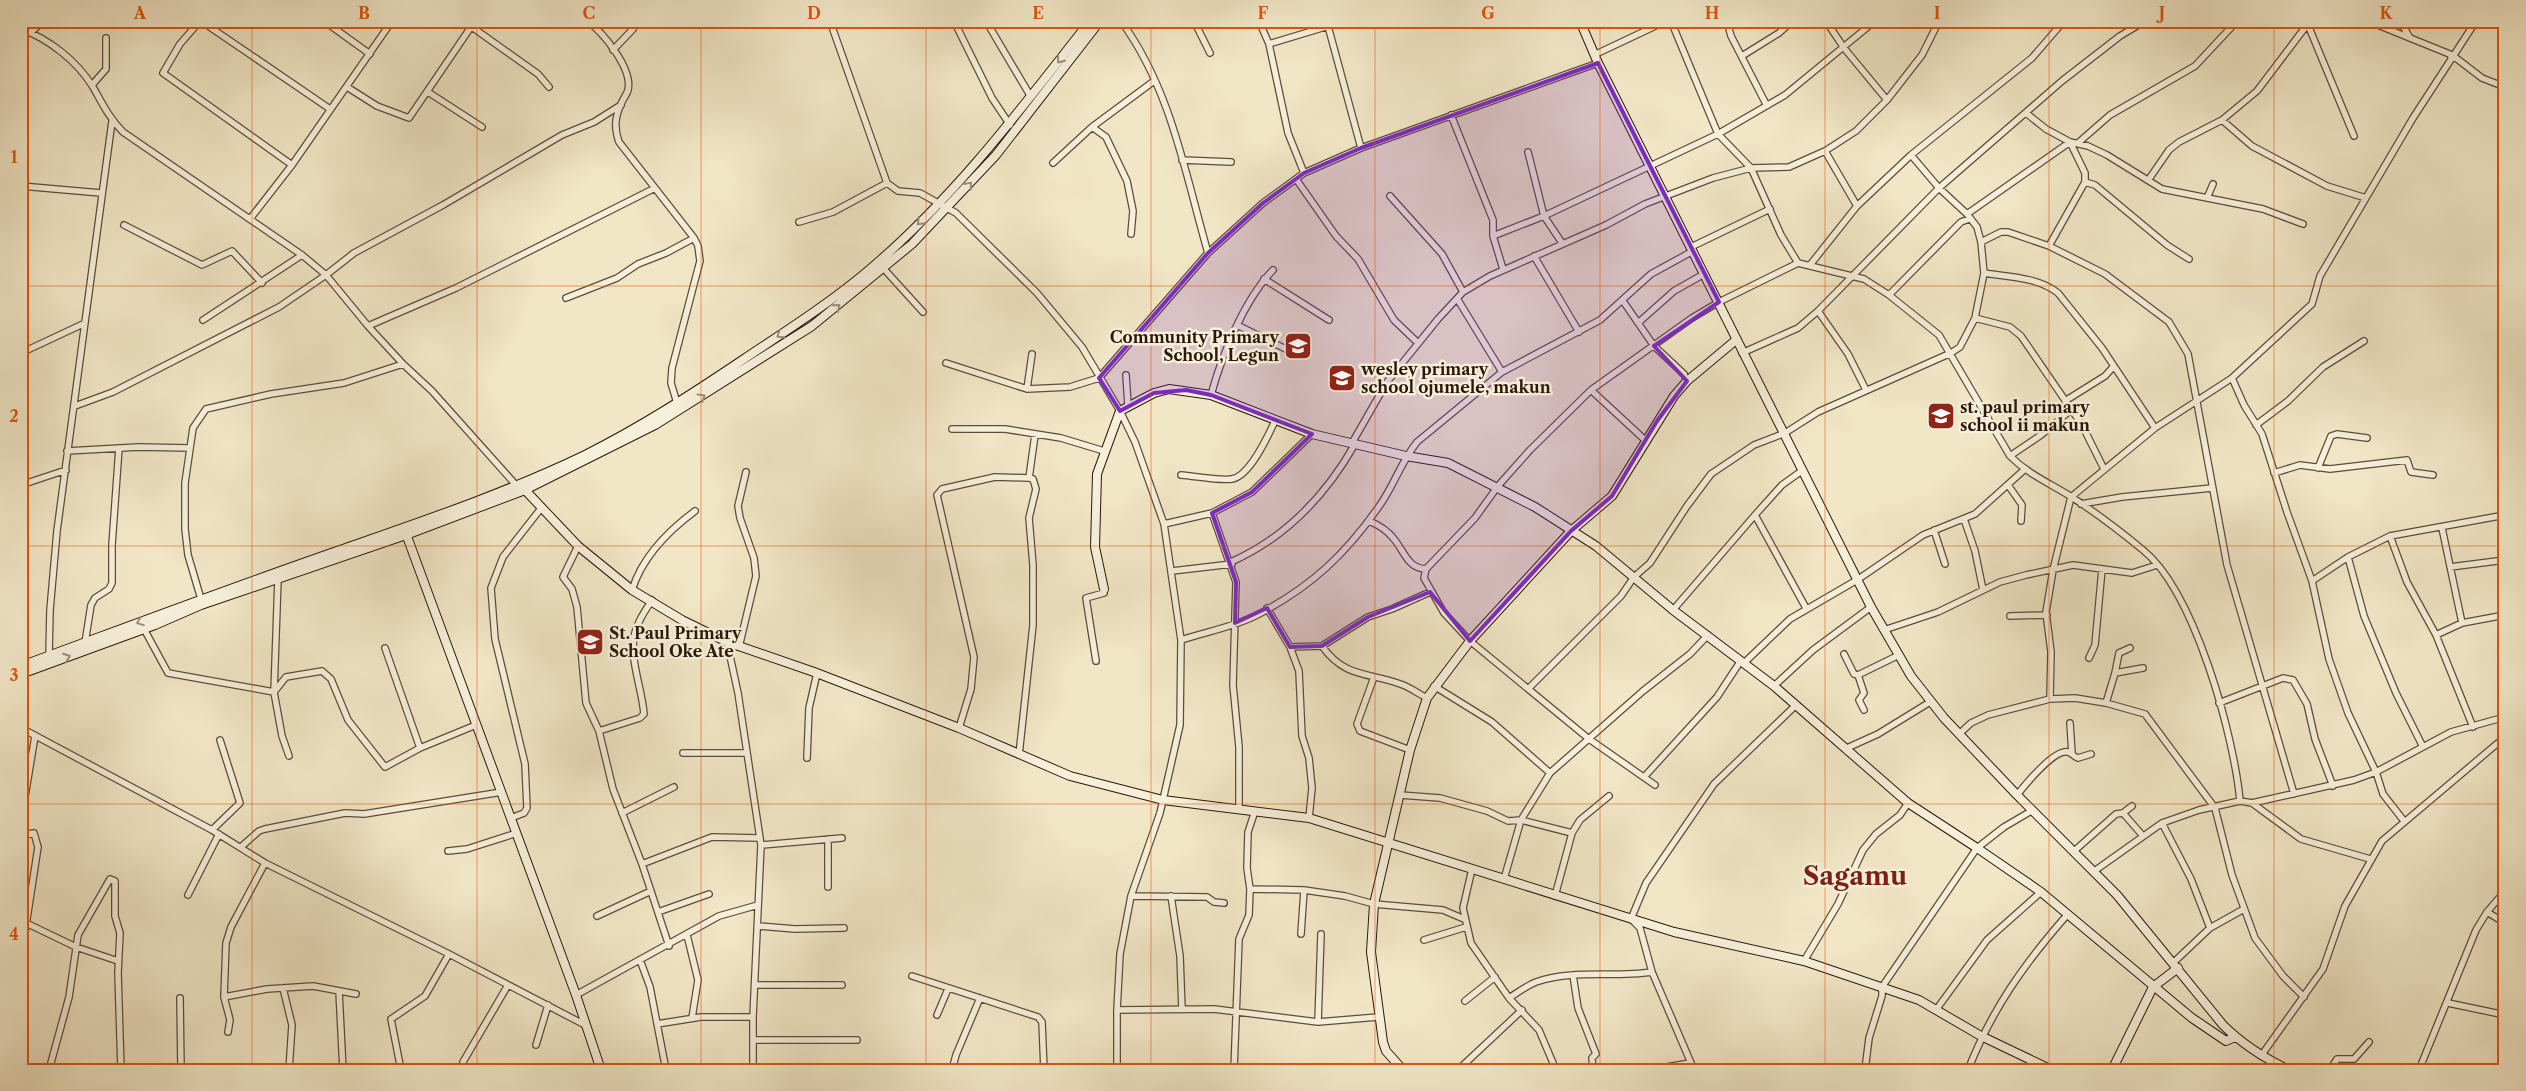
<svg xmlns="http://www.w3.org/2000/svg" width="2526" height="1091" font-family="'Libre Caslon Text',serif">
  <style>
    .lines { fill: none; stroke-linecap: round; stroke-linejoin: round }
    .street-casing { stroke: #5c4c3a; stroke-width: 8 }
    .secondary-casing { stroke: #2b180b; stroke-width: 10 }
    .street { stroke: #f6efda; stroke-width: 5.5 }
    .secondary { stroke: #f6efda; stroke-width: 8 }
    .oneway { stroke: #9b8e7d }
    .marked { fill: #7b2cbf; fill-opacity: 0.2; stroke: #7b2cbf; stroke-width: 4; stroke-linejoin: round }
    .grid { fill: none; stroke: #df560c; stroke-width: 1; stroke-opacity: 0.55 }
    .labels { text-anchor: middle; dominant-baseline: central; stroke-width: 5; stroke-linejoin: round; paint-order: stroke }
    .poi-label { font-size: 16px; font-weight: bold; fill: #2b180b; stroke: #f6efda; text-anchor: start }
    .town-label { font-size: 26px; font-weight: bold; fill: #7a1f14; stroke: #f6efda }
    .neatline { fill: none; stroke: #df560c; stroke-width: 2 }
    .grid-label { font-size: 16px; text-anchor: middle; font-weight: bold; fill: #df560c }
  </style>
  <rect width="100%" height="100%" fill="#f1e6c6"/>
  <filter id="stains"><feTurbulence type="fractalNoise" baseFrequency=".004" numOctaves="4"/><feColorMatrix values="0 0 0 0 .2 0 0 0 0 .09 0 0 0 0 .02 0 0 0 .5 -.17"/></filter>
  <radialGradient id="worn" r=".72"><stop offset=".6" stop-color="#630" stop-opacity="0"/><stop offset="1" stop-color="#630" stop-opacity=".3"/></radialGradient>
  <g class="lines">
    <g class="street-casing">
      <path id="street" d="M200 21 180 44 163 73 292 165
        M201 21 330 109
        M324 21 370 54
        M587 21C603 32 633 69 628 90 627 94 623 99 621 104 615 117 614 128 619 142L694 238 698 246 700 261 672 368 671 383 677 403
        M830 21 887 183 898 191 920 193 956 213 1037 293 1082 347 1120 411 1135 442 1164 524 1181 640 1180 725 1160 813 1131 896 1120 954 1117 1010V1070
        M954 21 992 98 1010 125
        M986 21 1031 97
        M1121 21C1171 89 1185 173 1208 253
        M1194 21 1210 53
        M1259 21 1269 44 1288 133 1304 173
        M1671 21 1718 134 1751 168 1781 235 1798 263 1864 279 1889 295 1939 335 2010 456C2028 474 2049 483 2070 496 2095 512 2120 531 2143 550 2195 592 2234 736 2240 801
        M1727 21 1731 36 1766 104
        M1826 21 1844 48 1887 100
        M2368 21 2452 55 2451 57
        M2400 21 2410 38
        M2308 25 2354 136
        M1328 26 1361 148
        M472 27 538 74 549 87
        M21 29C49 39 77 61 93 87 102 103 109 118 123 132L302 255 326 275 368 326 403 364 432 391 516 485
        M31 32 44 21
        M1269 44 1345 21
        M613 50 633 29
        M1594 55 1666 21
        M2452 55 2482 78 2505 87
        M1742 56 1779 33 1792 21
        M92 85 106 69V38
        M347 87 377 106 409 118 475 21
        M428 92 482 127
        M2026 113 2046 129 2070 142 2085 173V182L2095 185 2167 245 2189 259
        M1451 115 1493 220V236L1503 269
        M2222 120 2252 146 2327 186 2366 198
        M1092 127 1106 137 1127 181 1133 211 1131 234
        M2078 143 2110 115 2195 66 2237 21
        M1825 151 1857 206
        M1528 152 1544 216 1562 243
        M1182 160 1231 162
        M1053 163 1092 127 1154 81
        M1296 179 1336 236 1358 259 1394 320 1418 343
        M2149 179 2169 150 2179 142 2222 120 2257 91 2310 21
        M21 186 101 193
        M1390 196 1442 254 1463 292
        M2207 198 2213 184
        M1967 214 2070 142 2088 146 2107 155 2162 189 2263 209 2303 224
        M250 219 292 165 392 21
        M799 222 833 212 887 183
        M124 225 202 265 232 251 262 283
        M1493 236 1544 216 1718 134 1785 95 1875 21
        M1981 242 2001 232H2008L2049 246 2105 274 2169 322 2188 354 2227 565 2294 794
        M2049 246 2085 182
        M1691 247 1770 209
        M1534 256 1579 332
        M1810 265 1857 206 1911 155 2032 58 2064 21
        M884 269 923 312
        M1984 273C2009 277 2038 277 2058 293L2102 348 2155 428
        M1264 279 1329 320
        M1889 295 1961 222 1969 219
        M566 298 617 278 638 264 666 253 694 238
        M1458 300 1502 372
        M1623 301 1654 346 1684 374 1687 381
        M1818 311 1848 354 1866 390
        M1975 318 2010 327 2021 336 2082 425 2104 469
        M203 320 302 255
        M1638 323 1674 291 1704 274
        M1237 325 1298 355
        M368 326 456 288 655 188
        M21 353 83 324
        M1742 353 1798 328 1818 311 1939 188 2062 81 2120 36 2145 21
        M946 363 1027 389 1070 387 1099 378 1208 253 1263 203 1304 173 1361 148 1598 63
        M1126 375 1128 405
        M2232 378 2244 405 2262 434 2287 512 2312 581 2329 659 2348 713 2376 772 2383 794 2404 821
        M1027 389 1032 354
        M1591 390 1645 440
        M1211 395C1222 355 1244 300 1273 270
        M2065 401 2105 376 2114 366
        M75 406 113 392 279 307 326 275 354 253 443 205 562 135 594 122 621 105
        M2256 425 2288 401 2323 367 2364 341
        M952 429H1005L1061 438 1104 451
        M1352 443 1387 382 1438 319 1463 292 1490 276 1606 225 1645 204 1713 178 1751 168 1789 167 1825 151 1856 131 1887 100 1922 55 1939 21
        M67 451 139 447 190 448
        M2010 456 2041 435 2071 410
        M2318 468 2331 436 2337 434 2367 438
        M2274 473 2300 465 2330 469 2407 460 2411 472 2433 475
        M1181 475C1195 476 1219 481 1232 479 1250 476 1268 436 1275 421
        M1029 478 1035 435
        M21 485 66 470
        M2008 485 2022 505 2021 521
        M2081 504 2122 497 2212 488
        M1212 513 1236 582 1233 685 1239 747V810
        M1755 515 1806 608
        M1964 519 1975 551 1983 590
        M1369 521C1379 525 1387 530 1394 539 1404 551 1408 569 1426 569
        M1164 524 1212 513 1252 492 1312 434
        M2442 528 2462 623
        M1934 530 1945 564
        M2390 536 2407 582 2436 635 2473 727
        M578 546 563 577 572 589 577 607 586 703 599 731 613 789 642 864 669 946
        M2348 557 2364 616 2396 693 2423 747
        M1231 562C1285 538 1326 495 1355 444
        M2450 567 2505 560
        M1172 571 1232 564
        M278 579 274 692 282 736 289 756
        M2312 581 2348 557 2390 536 2505 515
        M632 590C642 558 668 531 695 511
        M201 599 188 555 185 529V483L193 428 206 409 271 394 344 383 403 364
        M1267 608 1290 647 1299 671 1302 736 1309 758 1312 788 1309 818
        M1673 610 1755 515 1782 485 1803 470
        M2010 616 2047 615
        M144 629 168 673 274 692
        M1884 630 1938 612 2000 582 2026 575 2073 565 2132 573 2157 565
        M2436 635 2462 623 2505 615
        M1181 640C1205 632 1234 627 1257 615 1311 587 1346 554 1380 505 1394 485 1401 462 1417 442L1502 372 1600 320 1651 274 1693 251
        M727 642 738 693 761 845 753 1017V1070
        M85 643 91 605 95 598 109 589 112 583V545L119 448
        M1322 646C1345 679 1370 672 1403 685 1411 688 1419 694 1427 698
        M739 647 756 576 754 558 740 518 738 506 746 472
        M1290 647 1322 646 1368 617 1392 609 1430 592
        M385 648 420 748
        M1844 654 1854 674 1858 675
        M49 656 50 610 57 531 112 121
        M2089 658 2095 645 2102 569
        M1096 661 1086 598 1104 593V589
        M1744 663 1790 619 1857 580 1923 535 1975 514 2024 470
        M2115 673 2119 653 2130 648
        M1374 677 1357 724 1360 731 1410 750
        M1434 686 1492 722 1550 773
        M1774 686 1813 650 1871 607
        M1529 688 1621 596 1634 577 1650 563 1687 506 1711 474 1754 445 1785 433 1818 412 1951 353 1960 347 1975 318 1984 273 1981 242 1977 227 1967 214 1939 188 1911 155
        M274 692 286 677 322 671 331 679 348 720 385 767 420 748 476 725
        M2050 699 2051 652 2046 612 2053 570 2071 497 2155 428 2232 378 2312 304 2320 276 2413 118 2476 21
        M2106 703 2115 673 2143 668
        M2219 703 2283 678 2293 680 2307 704 2315 739 2333 786
        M1864 710 1859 700 1864 693 1858 675 1899 655
        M2070 723 2072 754
        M21 728 212 830 265 863 449 954 587 1026
        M959 728 971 689 974 657 937 495 942 489 995 477 1029 478 1033 479 1036 489 1029 518 1033 565V625L1019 755
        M599 731 640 718 644 714C642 689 630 661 634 636 637 622 645 611 652 600
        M1959 734 1971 723 1988 715 2050 699 2075 698 2106 703 2145 714 2215 808 2232 875 2255 938 2283 976 2304 997
        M1847 748 1878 734 1930 702
        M683 753H747
        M807 758 809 708 817 673
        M1645 776 1717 697 1740 662
        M1655 785 1589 739 1470 641 1444 613 1424 578 1426 569 1475 518 1498 486 1530 450 1591 390 1692 318 1719 302 1798 263
        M1400 795 1440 798 1487 811 1508 821 1521 820 1572 833
        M2017 795C2025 785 2054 749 2068 752 2072 753 2074 757 2078 758L2091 754
        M2252 803 2301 839 2370 859
        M2132 806 2123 813 2143 836
        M622 813 674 787
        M511 818 524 813 527 808 525 764 495 639 491 588 503 557 542 507
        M21 821 35 736
        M2162 823 2191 879 2210 928
        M212 830 240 803 220 740
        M21 835 34 833 38 847 21 958
        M828 839V887
        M761 845 842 838
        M241 847 259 831 265 829 345 813 364 814 502 792
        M448 851 467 849 517 833
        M2073 852 2116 814 2123 813
        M642 864 712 837 759 838
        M1472 869 1463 908 1471 943 1509 998 1539 1030 1556 1070
        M2093 872 2162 823 2199 810 2240 801 2252 803 2354 780 2376 772 2451 732 2505 717
        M1504 879 1521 820 1550 773 1643 691 1690 654 1708 635
        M1250 889 1304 890 1345 896 1374 904 1443 910 1464 919
        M188 895 219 834
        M1131 896 1207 897 1214 902 1224 903
        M1171 896 1180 956 1182 1010
        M1555 896 1572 833 1580 820 1609 796
        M658 912 709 894
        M2487 912 2505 923
        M597 916 651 891
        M26 923 76 947 118 961
        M758 926 795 929 844 928
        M1301 934 1304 890
        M687 935 698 980 692 1018
        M1424 940 1466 927
        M640 960 650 987 666 1070
        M1804 961 1838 904 1863 850 1876 834 1900 815 1908 803
        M2174 962 2210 928 2244 909
        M1573 975 1578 1008 1596 1054 1592 1058 1593 1070
        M912 976 1038 1017 1042 1022 1044 1070
        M755 985H842
        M283 988 292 1025 289 1070
        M339 991 343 1070
        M576 995 719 916 758 905
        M224 997 267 989 313 986 356 994
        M180 998 181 1070
        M1509 998C1517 993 1526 986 1536 982 1573 969 1613 978 1652 972
        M1465 1001 1495 977
        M2448 1003 2505 1015
        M1117 1010 1214 1009 1318 1022 1378 1017
        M1936 1010 1987 940 2041 892
        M937 1015 948 989
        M1318 1022 1321 934
        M657 1024 701 1017H753
        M228 1032 230 1020 224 997 226 943 231 927 265 863
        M753 1040H857
        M536 1045 548 1005
        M2261 1056 2323 969 2345 906 2382 841 2505 737
        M463 1062 508 985
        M49 1070 69 997 78 935 110 879 115 881V916L120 933 118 973 121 1070
        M401 1070 391 1019 425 996 449 954
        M952 1070 956 1055 980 998
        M1234 1070 1239 939 1249 915 1250 889 1247 868 1248 832 1255 811
        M1458 1070 1522 1010
        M1649 1070 1690 1063
        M1694 1070 1652 972 1640 928 1631 919 1646 883 1714 784 1796 705
        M1865 1070 1869 1038 1882 996V987L1977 848 2004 827 2033 810
        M1968 1070C1992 1009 2024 964 2067 915
        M2330 1070 2337 1059H2354L2369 1042
        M2419 1070 2476 930 2487 912 2505 891"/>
    </g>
    <g class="secondary-casing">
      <path id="secondary" d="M1580 21 1598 63 1871 607 1911 676 1944 718 2017 795 2117 895 2223 1025C2243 1045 2264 1058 2289 1070
        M525 490 578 546 632 590 682 620 727 642 814 672 959 728 1070 776 1163 800 1309 818 1674 932 1804 961 1919 1000 1981 1036 2052 1070
        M405 531 576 995 601 1070
        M1104 589 1095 547 1097 474 1120 411 1154 393 1169 389 1211 395 1312 434 1406 456 1448 463 1535 507 1596 546 1673 610 1774 686 1908 803 1977 848 2041 892 2192 1018 2226 1041 2235 1037
        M21 666C127 627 233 587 340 550 423 521 506 493 585 455 641 427 692 394 744 359 786 331 830 303 869 270 955 197 1021 109 1090 21
        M21 674 155 625 201 605 406 535 525 490 655 425 812 326 912 244 996 155 1100 21
        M1403 1070 1386 1051 1383 1042 1371 952 1374 904 1410 750 1427 698 1470 641 1571 531 1612 496 1674 396 1687 381 1736 340
        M2112 1070 2153 987 2178 968"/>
    </g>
    <use href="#street" class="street"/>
    <use href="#secondary" class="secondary"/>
  </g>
  <defs><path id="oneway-chevron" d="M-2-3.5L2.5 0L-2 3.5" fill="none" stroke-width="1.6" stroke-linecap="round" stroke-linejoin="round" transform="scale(1.25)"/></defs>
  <g class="oneway">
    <use href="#oneway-chevron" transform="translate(1060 60) rotate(128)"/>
    <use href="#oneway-chevron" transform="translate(969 185) rotate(-48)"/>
    <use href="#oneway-chevron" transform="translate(920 222) rotate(135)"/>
    <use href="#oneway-chevron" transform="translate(837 307) rotate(-39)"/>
    <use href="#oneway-chevron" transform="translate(780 335) rotate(146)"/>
    <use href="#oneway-chevron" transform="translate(702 397) rotate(-31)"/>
    <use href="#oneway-chevron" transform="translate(140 622) rotate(159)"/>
    <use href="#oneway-chevron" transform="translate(67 657) rotate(-20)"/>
  </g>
  <path class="marked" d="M1598 63 1719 302 1654 346 1687 381 1657 421 1612 496 1571 531 1470 641 1430 592 1368 617 1322 646 1290 647 1267 608 1235 623 1236 582 1212 513 1252 492 1312 434 1211 395 1186 390 1154 393 1120 411 1099 378 1208 253 1263 203 1304 173 1361 148Z"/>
  <path class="grid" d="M252 21V1070M477 21V1070M701 21V1070M926 21V1070M1151 21V1070M1375 21V1070M1600 21V1070M1825 21V1070M2049 21V1070M2274 21V1070M21 286H2505M21 546H2505M21 804H2505"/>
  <defs>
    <g id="school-square" transform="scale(1.4375)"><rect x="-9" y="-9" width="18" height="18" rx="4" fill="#8f2418" stroke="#f6efda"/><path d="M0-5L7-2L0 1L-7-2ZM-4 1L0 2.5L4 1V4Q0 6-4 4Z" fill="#fff"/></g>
  </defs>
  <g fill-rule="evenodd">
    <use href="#school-square" x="1298" y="346"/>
    <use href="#school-square" x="1342" y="378"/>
    <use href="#school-square" x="1941" y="416"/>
    <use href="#school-square" x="590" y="642"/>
  </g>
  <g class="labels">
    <g class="poi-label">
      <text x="1279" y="337" text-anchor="end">Community Primary<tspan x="1279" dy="18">School, Legun</tspan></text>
      <text x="1361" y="369">wesley primary<tspan x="1361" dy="18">school ojumele, makun</tspan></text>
      <text x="1960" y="407">st. paul primary<tspan x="1960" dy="18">school ii makun</tspan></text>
      <text x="609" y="633">St. Paul Primary<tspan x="609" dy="18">School Oke Ate</tspan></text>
    </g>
    <g class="town-label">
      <text x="1855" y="876">Sagamu</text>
    </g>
  </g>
  <rect width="2526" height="1091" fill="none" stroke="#f1e6c6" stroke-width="55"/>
  <rect x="28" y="28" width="2470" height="1036" class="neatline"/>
  <g class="grid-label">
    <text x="140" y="19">A</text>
    <text x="364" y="19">B</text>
    <text x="589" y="19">C</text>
    <text x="814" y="19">D</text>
    <text x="1038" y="19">E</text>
    <text x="1263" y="19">F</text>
    <text x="1488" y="19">G</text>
    <text x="1712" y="19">H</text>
    <text x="1937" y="19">I</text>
    <text x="2162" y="19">J</text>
    <text x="2386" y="19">K</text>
    <text x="14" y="163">1</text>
    <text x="14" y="422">2</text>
    <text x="14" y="681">3</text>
    <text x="14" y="940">4</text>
  </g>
  <rect width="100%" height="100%" filter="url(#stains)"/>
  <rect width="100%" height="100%" fill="url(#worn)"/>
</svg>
